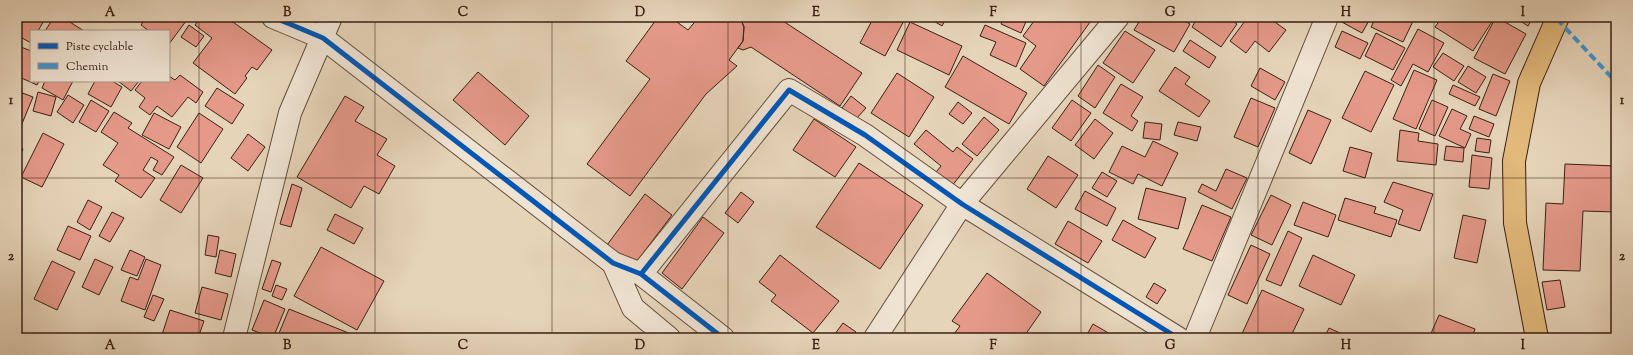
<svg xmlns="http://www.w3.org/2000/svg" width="1633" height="355" font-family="'Sorts Mill Goudy',serif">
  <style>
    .building { fill: #e59989; stroke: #3a2013 }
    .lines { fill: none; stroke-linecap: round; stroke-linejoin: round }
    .minor-casing { stroke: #654d3c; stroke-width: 24 }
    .major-casing { stroke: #3a2013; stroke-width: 24 }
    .minor { stroke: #efe3d2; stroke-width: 22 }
    .major { stroke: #e3ba7c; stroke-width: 22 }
    .quiet { stroke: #3e94d3; stroke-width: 4; stroke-dasharray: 8 4; stroke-linecap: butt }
    .cycleway-casing { stroke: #efe3d2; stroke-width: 8 }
    .cycleway { stroke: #0057b8; stroke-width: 5 }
    .grid { fill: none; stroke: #3a2013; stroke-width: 1; stroke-opacity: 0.55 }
    .neatline { fill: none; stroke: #3a2013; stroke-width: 1.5 }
    .grid-label { font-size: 13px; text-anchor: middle; font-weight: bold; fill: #3a2013 }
  </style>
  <rect width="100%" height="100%" fill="#e6d4b9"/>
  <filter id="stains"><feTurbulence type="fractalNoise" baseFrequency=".005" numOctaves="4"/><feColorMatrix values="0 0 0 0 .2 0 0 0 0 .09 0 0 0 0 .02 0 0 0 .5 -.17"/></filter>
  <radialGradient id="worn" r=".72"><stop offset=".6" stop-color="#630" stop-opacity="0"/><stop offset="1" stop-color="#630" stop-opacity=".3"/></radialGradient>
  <path class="building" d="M18 17H46L38 31H31V43L17 35Z
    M54 17H62L84 31H45Z
    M146 17H189L169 44V31H149L141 25Z
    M201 17H226L272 50 257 70 252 67 245 76 247 78 235 94 193 63 212 38 195 25Z
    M658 17H670L688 30 699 17H740L744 27 743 41 729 60 737 66 706 94 630 196 587 164 650 79 626 61Z
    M740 17H777L862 73 840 106 751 47 743 50 738 48 743 41 744 27Z
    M874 17H906L885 56 860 43Z
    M927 17H947L942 26Z
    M1004 17H1028L1021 33 1001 24Z
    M1037 17 1093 18 1044 86 1020 69 1036 46 1023 36Z
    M1142 17H1178L1190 24 1174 52 1134 30Z
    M1198 17H1228L1237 24 1221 47 1192 27Z
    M1248 17H1268L1286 30 1269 52 1255 41 1246 53 1230 41Z
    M1341 17H1371L1362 33 1340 21Z
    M1376 17H1415L1403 42 1371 27Z
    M1442 17H1495L1473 51 1435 27Z
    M1496 17 1526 34 1505 74 1474 58Z
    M1514 17H1533L1528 26Z
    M910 22 962 46 949 75 897 50Z
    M189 25 204 36 196 47 181 37Z
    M985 25 1026 43 1016 67 990 55 996 42 980 36Z
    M1418 29 1444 43 1428 72 1413 64 1401 86 1391 80Z
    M1125 31 1155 50 1133 83 1103 63Z
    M1342 31 1368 43 1360 59 1335 47Z
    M1376 33 1405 48 1393 70 1365 56Z
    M1190 40 1216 57 1209 68 1183 51Z
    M21 47 31 51V81H39L37 85 17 76V56Z
    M1443 53 1464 66 1454 81 1433 67Z
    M963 56 1027 93 1009 124 945 87Z
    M1098 65 1115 77 1095 108 1078 96Z
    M1468 66 1486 77 1476 93 1458 82Z
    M1175 67 1190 77 1185 84 1210 101 1199 117 1159 91Z
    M1260 68 1285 82 1275 100 1251 86Z
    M1414 70 1437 80 1416 129 1393 119Z
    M1365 71 1394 85 1371 132 1342 118Z
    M478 72 529 116 505 145 453 100Z
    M897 73 934 97 909 137 871 113Z
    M1493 74 1510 81 1496 116 1479 109Z
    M180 75 203 92 196 103 188 97 172 117 157 106 150 115 139 107 145 98 135 90 142 81H169V76L175 80Z
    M45 81H73L63 100 42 88Z
    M95 81H112L122 87 111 107 88 94Z
    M118 81H139L131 91Z
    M1121 84 1143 97 1131 116 1138 121 1132 131 1103 113Z
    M1453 85 1480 97 1475 106 1449 94Z
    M217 88 244 105 232 124 205 106Z
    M17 91 33 97 19 131 17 130Z
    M38 92 56 97 51 116 33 111Z
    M68 95 84 105 73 123 57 112Z
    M345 96 364 107 355 121 387 139 377 155 395 166 379 194 364 186 351 208 297 177Z
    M851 96 866 108 856 119 842 108Z
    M1251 98 1275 108 1258 147 1234 137Z
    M91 100 109 111 96 132 79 122Z
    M1072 100 1091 113 1071 141 1052 128Z
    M1432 100 1448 107 1435 136 1419 129Z
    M958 102 972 113 963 124 949 114Z
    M1452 109 1467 116 1460 129 1471 134 1465 148 1439 136Z
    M1308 110 1331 120 1311 164 1289 153Z
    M114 112 132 123 128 128 174 157 162 175 153 170 158 161 151 157 143 170 155 178 141 198 115 181 119 175 103 165 118 143 101 132Z
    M154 113 181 127 169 149 142 135Z
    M199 113 223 129 201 163 177 147Z
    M1474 116 1494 124 1489 137 1469 129Z
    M984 117 999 130 977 156 962 144Z
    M814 119 856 147 835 177 793 150Z
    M1095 119 1113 133 1094 159 1075 145Z
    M1145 122 1162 124 1160 140 1143 138Z
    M1178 122 1201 127 1197 141 1174 135Z
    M926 130 953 152 957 147 973 159 948 191 932 177 941 166 914 144Z
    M1400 130 1419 133 1418 141 1438 144 1436 165 1397 161Z
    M43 133 64 144 42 187 21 177Z
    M17 134 22 136 17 147 23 149 17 163Z
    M248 134 265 147 248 171 231 158Z
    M1477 138 1491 140 1489 153 1475 151Z
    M1153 141 1178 153 1162 186 1138 174 1133 184 1109 172 1122 146 1145 157Z
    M1446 146 1464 148 1463 162 1444 160Z
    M1350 147 1372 153 1365 178 1343 171Z
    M1472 155 1492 158 1489 189 1469 187Z
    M1048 156 1078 175 1056 208 1027 189Z
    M859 163 923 205 880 269 816 227Z
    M1565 164 1616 166V212L1583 211 1580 271 1543 270 1546 203 1563 204Z
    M181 165 203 178 181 213 160 200Z
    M1226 169 1247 178 1232 209 1198 192 1202 184 1216 191Z
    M1102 172 1117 181 1107 197 1092 188Z
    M1393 182 1433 194 1420 231 1398 224 1403 210 1384 202Z
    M292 184 302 188 291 227 280 224Z
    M1146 188 1186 198 1178 229 1138 219Z
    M1085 191 1116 208 1107 226 1075 209Z
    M741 192 754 202 738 223 725 213Z
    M645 194 672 215 634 265 607 245Z
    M1271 195 1291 205 1272 245 1251 235Z
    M1345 198 1376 207 1374 213 1397 220 1391 237 1338 220Z
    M88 200 102 207 90 230 77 222Z
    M1303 202 1336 215 1328 237 1294 225Z
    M1202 205 1231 217 1212 261 1183 249Z
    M112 212 124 218 110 242 99 236Z
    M335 214 363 228 354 244 327 230Z
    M1463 215 1486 220 1477 263 1454 258Z
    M703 217 724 233 682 289 662 273Z
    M1123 220 1156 238 1145 258 1112 240Z
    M1068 221 1102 241 1088 263 1055 244Z
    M68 226 91 236 80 260 57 250Z
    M1288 231 1302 238 1281 286 1266 280Z
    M208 235 219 237 216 257 205 255Z
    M1251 245 1270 254 1247 304 1228 295Z
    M321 247 384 281 357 330 294 296Z
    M130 250 145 257 137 276 121 270Z
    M220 250 236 254 231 277 215 273Z
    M780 255 839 301 813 333 771 301 776 295 759 282Z
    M1313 255 1355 275 1341 305 1299 286Z
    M95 259 113 267 99 295 82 287Z
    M146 259 161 265 145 310 121 301 130 277 138 280Z
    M272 260 281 263 271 292 262 289Z
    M52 261 75 272 57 310 34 299Z
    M987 273 1041 312 1023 338H951L960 326 952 321Z
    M1560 280 1565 307 1547 310 1542 282Z
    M1154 283 1166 290 1157 304 1146 297Z
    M276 285 287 289 282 300 272 296Z
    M202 287 228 294 221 320 195 313Z
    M1262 290 1304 309 1290 338H1245L1241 336Z
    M153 295 164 299 154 321 144 317Z
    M264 300 285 309 273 338 252 330Z
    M289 309 361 338H277Z
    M170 310 204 321 198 338H161Z
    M1439 315 1475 329 1472 338H1429Z
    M843 323 856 332 852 338H832Z
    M1093 324 1117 338H1085Z
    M1329 328 1351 338H1324Z"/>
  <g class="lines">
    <g class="minor-casing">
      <path id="minor" d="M273 17 323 38 613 263 641 274 723 338
        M613 263 633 308 669 338
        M641 274 789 90 865 135 962 204 1178 338
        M234 338 290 113 331 17
        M875 338 962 204 1118 17
        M1195 338 1327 17"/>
    </g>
    <g class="major-casing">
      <path id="major" d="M1537 338 1515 223 1514 161 1529 83 1558 17"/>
    </g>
    <use href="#minor" class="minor"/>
    <use href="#major" class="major"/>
    <path class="quiet" d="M1557 19 1616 82"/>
    <g class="cycleway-casing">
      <path id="cycleway" d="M273 17 323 38 613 263 641 274 723 338
        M641 274 789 90 865 135 962 204 1178 338"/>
    </g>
    <use href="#cycleway" class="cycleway"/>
  </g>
  <path class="grid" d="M199 17V338M375 17V338M552 17V338M728 17V338M905 17V338M1081 17V338M1258 17V338M1434 17V338M17 178H1616"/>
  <rect width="1633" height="355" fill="none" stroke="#e6d4b9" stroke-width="44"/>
  <rect x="30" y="30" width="140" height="52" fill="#efe3d2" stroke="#a79586"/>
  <rect x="38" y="43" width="20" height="6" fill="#0057b8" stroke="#a79586"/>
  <text x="66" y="50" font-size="12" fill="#3a2013">Piste cyclable</text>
  <rect x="38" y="63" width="20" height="6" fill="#3e94d3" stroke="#a79586"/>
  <text x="66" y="70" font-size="12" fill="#3a2013">Chemin</text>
  <rect x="22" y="22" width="1589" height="311" class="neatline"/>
  <g class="grid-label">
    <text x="110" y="16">A</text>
    <text x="287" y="16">B</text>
    <text x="463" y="16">C</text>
    <text x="640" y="16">D</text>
    <text x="816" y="16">E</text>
    <text x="993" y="16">F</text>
    <text x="1170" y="16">G</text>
    <text x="1346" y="16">H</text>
    <text x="1523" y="16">I</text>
    <text x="11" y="104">1</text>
    <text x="1622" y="104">1</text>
    <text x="11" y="260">2</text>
    <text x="1622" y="260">2</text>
    <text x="110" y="349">A</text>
    <text x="287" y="349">B</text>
    <text x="463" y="349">C</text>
    <text x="640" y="349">D</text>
    <text x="816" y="349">E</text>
    <text x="993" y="349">F</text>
    <text x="1170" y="349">G</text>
    <text x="1346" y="349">H</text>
    <text x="1523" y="349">I</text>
  </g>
  <rect width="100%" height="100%" filter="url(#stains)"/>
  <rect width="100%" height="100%" fill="url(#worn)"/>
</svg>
